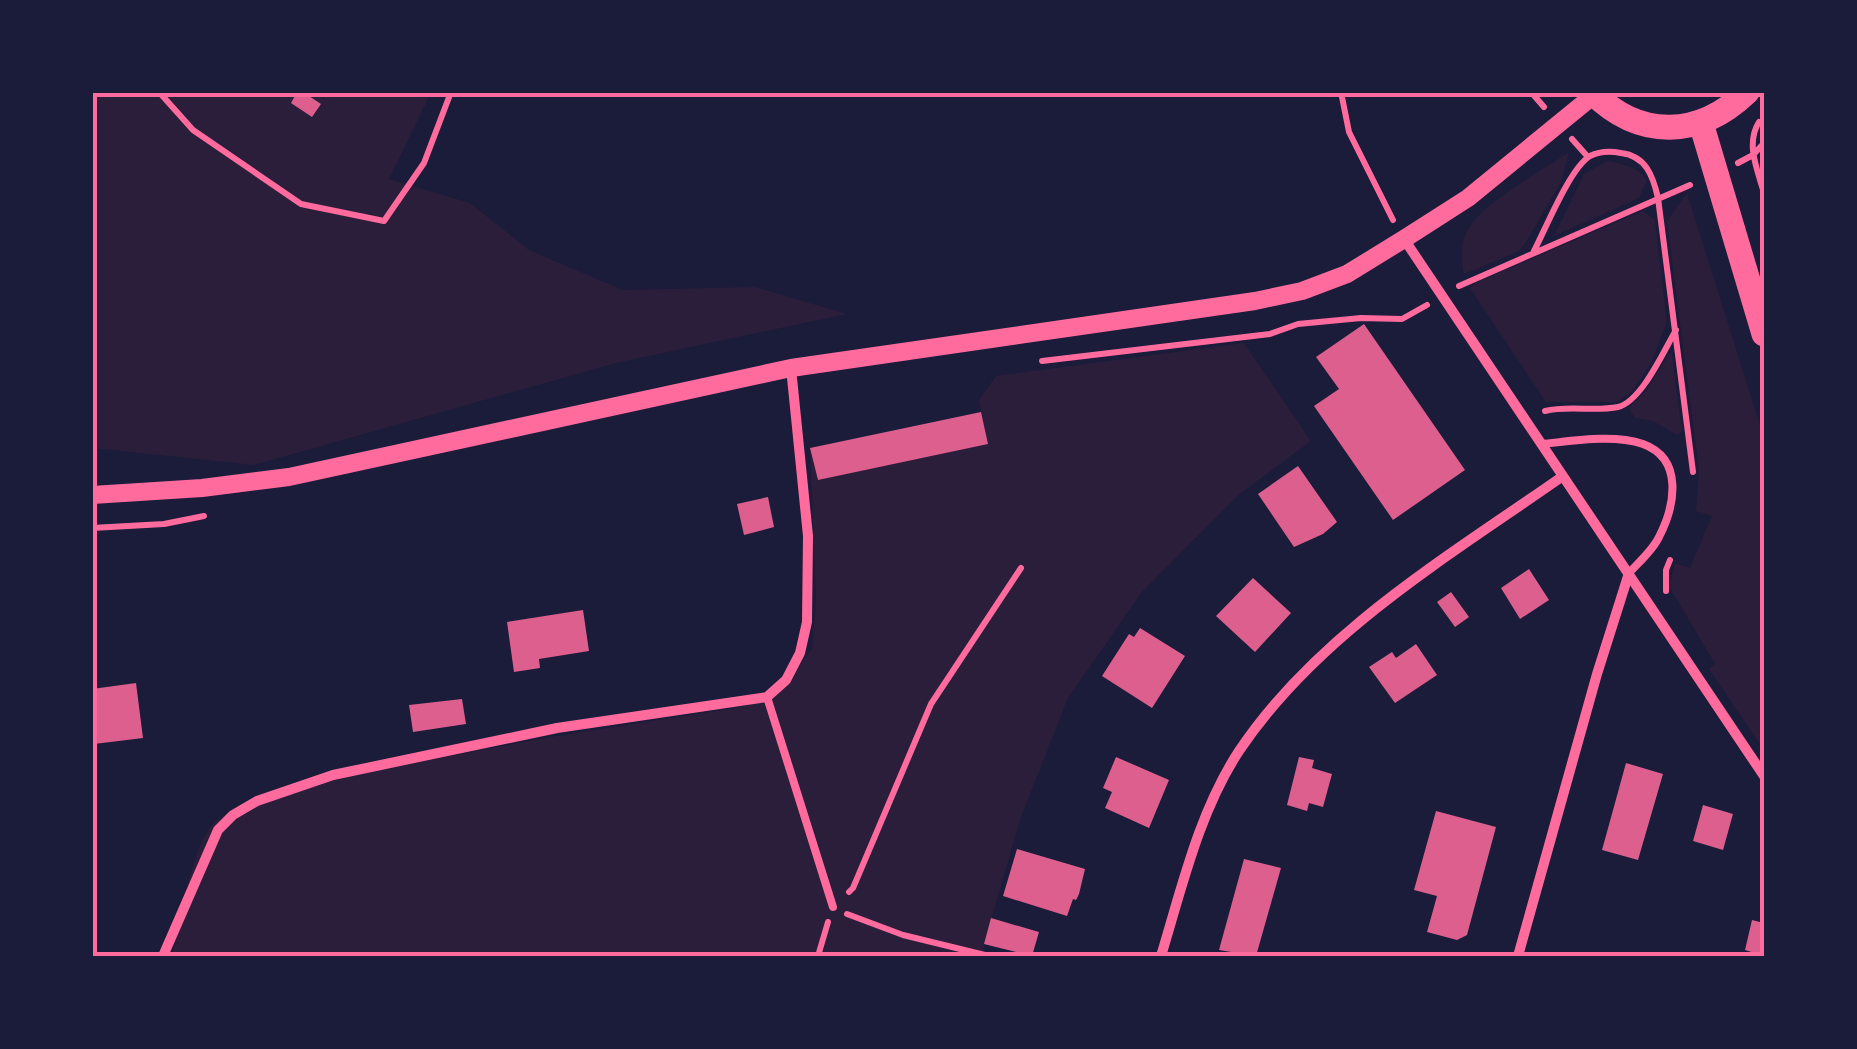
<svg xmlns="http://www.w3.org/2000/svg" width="1857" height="1049" font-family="Bitter,serif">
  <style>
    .green { fill: #2a1e3b }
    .building { fill: #dd5f8e }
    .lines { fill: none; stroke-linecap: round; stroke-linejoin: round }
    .path { stroke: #ff6b9d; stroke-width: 6 }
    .service { stroke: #ff6b9d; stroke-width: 8 }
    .minor { stroke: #ff6b9d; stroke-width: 10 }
    .tertiary { stroke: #ff6b9d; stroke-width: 18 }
    .primary { stroke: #ff6b9d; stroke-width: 25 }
    .neatline { fill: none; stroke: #ff6b9d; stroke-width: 4 }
  </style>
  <rect width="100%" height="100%" fill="#1b1b3a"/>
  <path class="green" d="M93 93H431L389 179 470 203 529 250 623 290 755 287 847 314 616 363 254 465 93 448Z
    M1569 152 1561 182 1525 244 1519 251 1464 274C1461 262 1460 248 1465 235 1478 204 1541 172 1569 152Z
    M1608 161C1623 164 1639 167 1647 181L1639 198 1554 236 1584 174Z
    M1687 193 1764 438V750L1709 669 1715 664 1669 586 1675 563 1690 568 1712 516 1696 511 1699 471 1667 221Z
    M1643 211 1655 220 1667 322 1651 363 1633 391 1617 402H1546L1470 288 1475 283Z
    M1244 343 1311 441 1236 497 1142 592 1068 698 1021 817 984 944 983 956H172C180 924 190 854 209 829 223 811 249 802 269 791L550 737 741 707 775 697 812 649 816 598 810 448 818 480 987 444 979 400 996 376Z
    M1669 354H1672L1682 431 1677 435 1653 421 1635 418 1630 410 1632 404 1647 390Z"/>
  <path class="building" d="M297 92H303L321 104 312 117 291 103Z
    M1364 324 1465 470 1393 520 1314 406 1339 389 1316 357Z
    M981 412 988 444 818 480 810 448Z
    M1298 466 1337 522 1323 534 1294 547 1258 494Z
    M768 497 774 527 744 535 737 504Z
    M1529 569 1549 600 1520 619 1501 588Z
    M1253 578 1291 613 1255 652 1216 616Z
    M1451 592 1469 617 1455 627 1437 602Z
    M583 610 589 651 539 659 540 668 514 672 507 622Z
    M1140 628 1185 656 1152 708 1102 676 1129 634 1134 637Z
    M1416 644 1437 675 1395 703 1369 667 1392 652 1396 658Z
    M136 683 143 738 94 744 92 689Z
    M462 699 466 724 413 732 409 705Z
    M1116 757 1169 780 1149 828 1105 808 1112 792 1103 788Z
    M1299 757 1314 760 1312 768 1332 774 1323 807 1309 803 1307 811 1287 805Z
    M1626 763 1663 774 1638 860 1602 850Z
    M1703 805 1733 814 1723 850 1693 841Z
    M1436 811 1496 827 1467 935 1457 940 1427 932 1437 896 1414 890Z
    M1017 849 1085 869 1079 894 1076 900 1073 899 1067 916 1003 896Z
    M1244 859 1281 868 1256 956 1219 950Z
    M991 918 1039 932 1032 956 984 944Z
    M1752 920 1764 923V956L1745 950Z"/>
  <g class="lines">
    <path class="path" d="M159 92 193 130 301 204 384 221 424 163 451 92
      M1341 92 1349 132 1393 220
      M1531 92 1544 107
      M1759 122C1745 144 1758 171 1764 193
      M1572 139 1588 157
      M1738 163 1753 155 1764 143
      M1534 251C1546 228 1570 168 1590 156 1600 151 1611 151 1621 153 1646 156 1653 176 1658 198L1693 472
      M1459 286 1690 185
      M1042 361 1270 334 1298 324 1361 318 1402 319 1427 305
      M1545 411C1569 405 1594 412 1618 407 1642 401 1664 350 1676 330
      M92 528 164 524 204 516
      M1666 591V570L1670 560
      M849 892 853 888 931 704 1021 568
      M847 914 903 935 989 956
      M818 956 828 922"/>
    <path class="service" d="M1542 444C1573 441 1613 434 1643 444 1684 459 1675 506 1659 537 1653 550 1639 562 1629 573
      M767 697 833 907"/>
    <path class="minor" d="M1404 239 1764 776
      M163 956 218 830 233 815 257 801 333 775 557 728 767 697 786 680 800 653 807 622 808 536 791 368
      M1161 956C1182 887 1199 812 1239 751 1318 633 1449 556 1563 476
      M1518 956 1597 674 1629 573"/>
    <path class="tertiary" d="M92 495 202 488 289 477 791 368 1255 301 1302 291 1347 274 1404 239 1468 198 1594 95"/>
    <path class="primary" d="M1592 92C1640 140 1699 138 1747 92
      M1701 123 1764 334"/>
  </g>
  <rect width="1857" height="1049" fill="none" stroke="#1b1b3a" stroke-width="190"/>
  <rect x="95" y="95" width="1667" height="859" class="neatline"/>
</svg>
